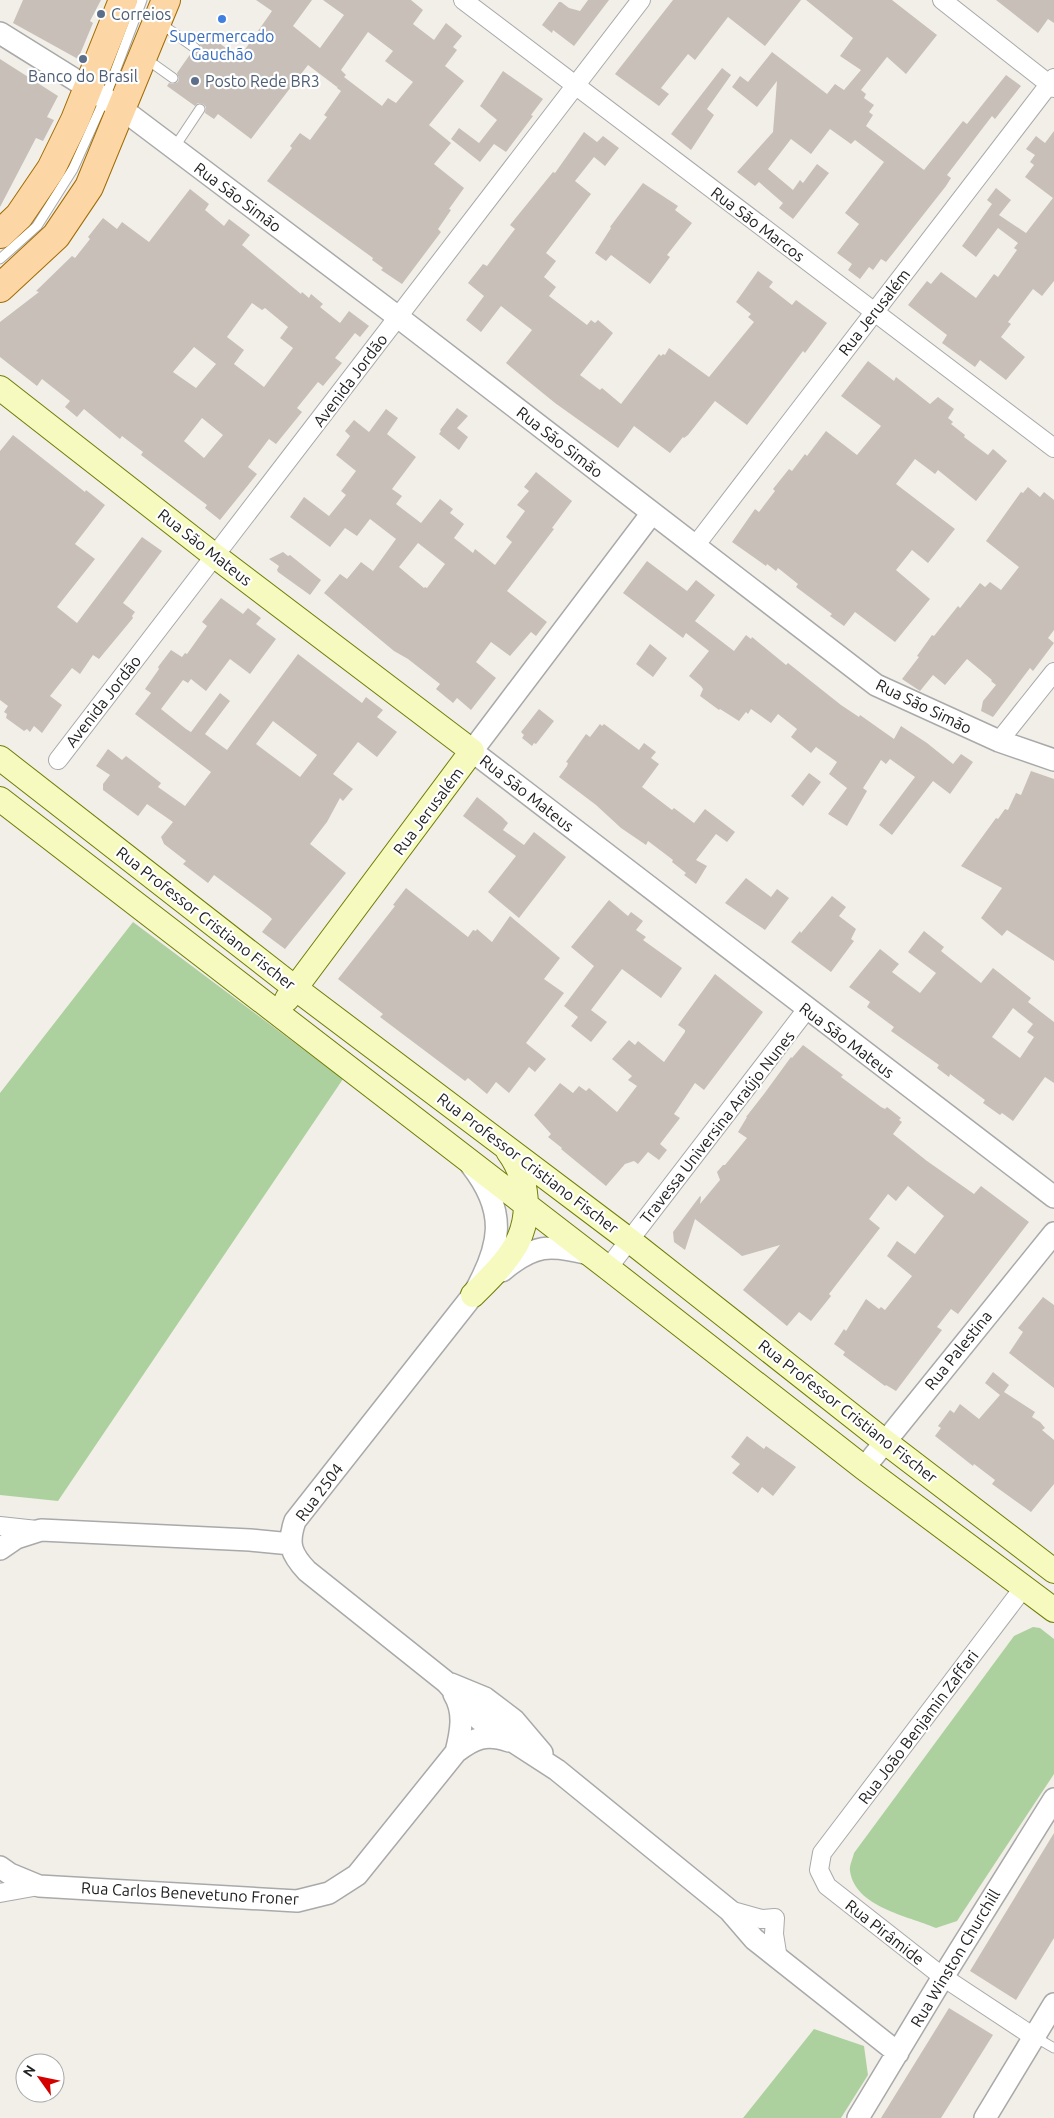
<svg xmlns="http://www.w3.org/2000/svg" width="1054" height="2118" font-family="Ubuntu,sans-serif">
  <style>
    .forest { fill: #add19e }
    .building { fill: #c7bfb8; fill-rule: evenodd }
    .lines { fill: none; stroke-linecap: round; stroke-linejoin: round }
    .service-casing { stroke: #a9a9a9; stroke-width: 11 }
    .minor-casing { stroke: #a9a9a9; stroke-width: 20 }
    .tertiary-casing { stroke: #a9a9a9; stroke-width: 24 }
    .secondary-casing { stroke: #707d05; stroke-width: 26 }
    .primary-casing { stroke: #a06b00; stroke-width: 30 }
    .service { stroke: #fff; stroke-width: 9 }
    .minor { stroke: #fff; stroke-width: 18 }
    .tertiary { stroke: #fff; stroke-width: 21 }
    .secondary { stroke: #f7fabf; stroke-width: 24 }
    .primary { stroke: #fcd6a4; stroke-width: 28 }
    .service-dot { fill: #5c6f8a; stroke: #fff; stroke-width: 2 }
    .shop-dot { fill: #3f7fe0; stroke: #fff; stroke-width: 2 }
    .labels { text-anchor: middle; dominant-baseline: central; stroke-width: 4.5; stroke-linejoin: round; paint-order: stroke }
    .service-label { font-size: 16px; fill: #4e5e75; stroke: #fff; text-anchor: start }
    .shop-label { font-size: 16px; fill: #366cbe; stroke: #fff }
    .street-label { font-size: 16px; fill: #222; stroke: #fff }
  </style>
  <rect width="100%" height="100%" fill="#f2efe9"/>
  <path class="forest" d="M133 922 343 1079 58 1501 0 1495V1093Z
    M1033 1627 1040 1628 1054 1639V1774L957 1921 936 1928C908 1916 855 1907 850 1871 849 1866 853 1858 854 1853L1014 1636Z
    M814 2029 864 2046 868 2075 841 2118H743Z"/>
  <path class="building" d="M23 0H101L90 21 93 23 78 59 13 23Z
    M256 0H312L293 26 320 48 344 15 323 0H411L423 10 413 24 434 40 446 23 462 36 453 47 457 50 445 66 464 81 429 125 451 143 434 164 464 188 449 209 451 210 438 229 441 232 402 284 381 270 383 268 372 260 373 258 267 181 292 148 290 146 300 133 310 140 327 117 324 115 341 91 337 88 338 85 337 87 308 65 251 139 218 114 214 119 205 113 206 107 203 104 198 103 195 106 167 86 169 83 173 84 178 82 179 78 177 73 191 53 195 54 200 52 201 48 199 43 206 33 239 58 272 11ZM368 32 393 51 385 61 413 82 396 103 388 98 382 106 344 77 346 75 341 70Z
    M588 0H609L574 46 553 30 552 33 542 25 559 2H561L569 8 580 11Z
    M673 0H801L765 46 728 17 695 60 688 54 661 88 669 94 659 106 615 74Z
    M806 0H892L937 35 906 74 887 57 861 90 866 94 864 98 874 105 869 112 873 115 866 126 924 170 963 121 967 124 1006 75 1021 86 995 119 992 116 947 175 951 178 946 186 894 252 886 262 881 259 873 270 869 267 860 279 848 270 852 264 837 253 859 224 845 213 884 162 855 140 851 144 830 129 811 154 791 139 768 169 793 190 800 180 803 183 817 164 829 173 793 219 779 208 783 203 759 182 755 186 737 172 773 132 777 81 757 107 732 87 740 76 748 82 772 52 827 94 835 84 844 90 861 70 840 56 853 38Z
    M996 0H1054V23L1048 19 1038 33Z
    M0 59 58 96 47 117 54 120 43 141 36 138 0 207Z
    M722 68 731 75 707 109 714 115 691 150 671 134Z
    M503 71 543 99 531 115 533 116 506 152 494 144 480 162 451 139 459 128 479 143 497 120 480 106Z
    M1054 131V281L1042 296 1033 289 1008 322 1011 324 1001 337 1025 357 1006 380 980 360 975 367 942 343 947 335 908 305 927 281 931 284 941 272 976 298 994 274 998 277 1017 250 1014 248 1018 243 998 228 976 257 962 246 992 204 987 200 996 188 1011 200 999 215 1026 233 1053 198 1025 177 1034 165 1030 162 1035 155 1026 149 1036 136 1045 143Z
    M584 132 597 142 603 136 619 148 605 166 594 157 575 181 591 194 546 253 556 261 544 277 556 287 549 296 587 325 591 320 595 323 598 320 613 333 580 375 600 390 602 388 621 404 659 354 661 356 663 354 665 355 669 348 709 377 754 322 748 317 751 314 736 302 758 271 773 282 769 287 792 305 796 300 827 323 805 353 803 351 747 425 715 401 688 435 684 438 683 437 670 453 634 426 618 448 555 403 506 363 532 330 501 306 481 332 466 320 484 296 468 283 483 264 487 266 515 229 510 225 553 172 555 173Z
    M643 183 678 206 675 210 692 223 667 255 670 257 650 284 611 255 606 261 595 253 611 228 610 227Z
    M190 189 209 204 205 210 224 226 229 219 250 235 242 245 301 294 302 292 309 298 311 294 323 304 320 307 340 323 349 311 369 326 360 337 355 333 335 358 342 363 323 386 318 382 297 408 302 412 276 444 269 439 248 467 257 474 220 520 205 508 207 505 141 455 143 452 122 436 120 439 84 409 77 417 65 407 70 401 42 379 37 386 0 357V322L39 292 36 291 72 256 75 258 90 239 88 237 103 218 117 229 122 222 149 242ZM252 303 262 310 265 308 288 327 280 338 293 348 264 387 234 364 244 350 227 337ZM194 347 216 364 196 388 173 372ZM202 418 223 435 204 458 184 441Z
    M868 361 894 381 896 377 930 404 938 397 954 409 948 418 953 422 951 424 965 435 964 437 988 455 993 449 1007 461 976 501 938 470 935 474 915 459 896 484 955 529 928 563 912 550 896 570 930 599 895 642 855 612 844 626 830 616 832 614 796 587 798 584 778 568 776 571 767 564 766 566 732 542 755 509 759 512 775 491 773 489 789 469 792 471 805 454 807 456 826 431 857 455 881 426 841 396Z
    M457 408 468 416 457 428 468 437 459 450 439 434 441 431 440 430Z
    M386 409 398 418 387 434 416 457 392 489 402 496 396 504 421 523 440 499 453 509 450 513 464 524 454 538 473 553 475 549 495 565 512 542 506 537 525 511 517 505 529 491 524 487 536 472 572 501 552 528 554 529 507 591 547 622 536 636 531 632 510 656 491 642 476 662 496 678 471 710 457 698 453 703 436 689 440 684 408 659 394 651 324 593 340 574 347 579 361 562 373 571 396 539 370 519 357 536 345 528 330 547 290 517 304 497 329 516 346 495 341 491 356 471 336 455 350 436 345 431 354 420 369 432ZM418 543 445 564 427 588 425 587 424 588 399 567Z
    M13 435 85 492 86 490 105 505 75 544 95 559 57 607 77 623 142 537 162 551 123 603 135 612 132 616 133 618 99 659 93 655 80 674 72 668 50 696 62 705 42 733 34 726 30 732 27 729 24 731 6 718 7 714 4 712 8 706 0 700V451Z
    M1028 487 1040 497 1044 492 1054 500V630L1048 638 1054 643 1033 671 1030 668 993 717 981 711 983 701 996 685 991 681 992 680 967 659 945 685 933 675 920 691 902 679 919 657 917 656 932 635 934 636 958 606 960 608 980 583 985 587 990 582 1001 590 1019 567 986 541 1021 492 1023 493Z
    M283 552 288 556 290 555 321 580 310 595 278 572 277 570 279 566 269 559Z
    M647 561 687 591 696 580 715 595 695 621 734 651 746 635 751 639 752 637 786 665 788 663 841 705 859 717 860 715 894 739 901 726 927 743 953 764 961 754 973 762 950 794 933 781 892 835 879 825 915 777 890 759 886 764 881 760 863 788 867 791 847 826 828 814 847 788 829 774 837 762 816 747 811 753 791 737 797 729 778 714 771 723 751 709 748 714 746 712 739 721 720 709 719 710 700 696 703 689 701 686 689 676 709 651 686 633 683 638 623 593Z
    M221 598 243 614 248 608 261 618 256 624 276 639 250 674 230 659 206 691 191 679 188 683 183 680 161 709 186 729 191 732 220 693 230 701 205 734 227 750 298 654 362 703 366 697 383 710 377 717 397 732 377 757 358 742 333 774 353 789 343 801 340 798 327 822 310 844 346 873 285 949 262 932 272 919 269 916 214 875 208 883 183 864 186 861 164 844 161 837 173 822 147 804 138 816 122 804 103 790V784L110 775 96 766 108 749 122 760 126 756 161 783 158 787 185 806 211 772 135 714 151 693 145 689 159 669 158 667 171 650 182 657 185 653 187 654 207 626 202 622ZM273 721 317 755 300 777 256 744Z
    M650 644 667 658 653 677 636 664Z
    M539 709 554 721 536 744 534 743 532 746 522 738 524 735 521 732Z
    M600 724 602 726 604 724 639 750 644 743 656 752 651 758 659 764 642 787 672 810 674 808 694 823 705 809 735 832 727 842 716 834 696 860 707 866 696 884 684 875 686 873 672 862 673 860 648 841 646 845 621 828 596 805 559 777 567 766 568 763 566 762 586 734 590 737Z
    M1031 771 1054 779V961L1007 930 1002 936 981 918 1002 888 961 866 996 818 998 819 1005 809 1008 810 1016 793 1021 795Z
    M809 773 821 782 803 806 791 796Z
    M477 797 502 817 508 823 503 830 524 845 534 832 566 857 519 918 488 892 516 856 463 816Z
    M746 878 771 897 777 889 789 898 765 930 725 903Z
    M406 888 468 937 473 930 476 931 477 929 492 942 510 916 560 958 544 979 564 993 526 1043 546 1059 535 1072 529 1067 509 1093 496 1082 487 1094 468 1078 465 1081 380 1017 383 1014 338 979 395 906 393 905Z
    M832 896 846 907 839 916 856 929 851 939 854 941 831 972 791 942 800 931 801 933Z
    M609 900 628 916 631 912 643 921 636 930 646 937 643 940 682 968 661 998 622 969 591 1010 607 1022 591 1042 571 1026 578 1017 564 1006 594 966 571 947Z
    M924 931 944 947 941 951 981 983 993 968 1031 998 1028 1002 1054 1022V1083L1045 1077 1013 1121 1002 1113 1000 1115 983 1103 985 1100 950 1074 949 1077 937 1068 939 1065 891 1031 894 1027 867 1007 870 1002 849 987 880 949 899 964 892 972 920 993 936 973 908 952ZM1013 1008 1033 1024 1027 1032 1034 1037 1020 1058 992 1037Z
    M715 974 763 1012 704 1090 695 1083 674 1114 680 1118 660 1144 667 1150 659 1160 648 1152 638 1164 634 1161 625 1164 606 1186 561 1149 562 1148 548 1137 551 1134 534 1115 560 1083 573 1093 579 1086 586 1091 589 1088 617 1112 637 1086 628 1080 632 1076 612 1059 629 1040 635 1045 638 1041 664 1062 685 1032V1030L678 1025Z
    M803 1045 843 1075 841 1077 881 1107 885 1109 887 1107 901 1118 899 1120 902 1122 893 1134 927 1161 974 1194 981 1186 1029 1222 958 1314 951 1309 937 1327 942 1330 896 1391 886 1385 885 1386 843 1355 845 1352 834 1344 844 1329 846 1331 866 1299 879 1309 881 1307 885 1310 912 1276 887 1256 897 1241 915 1254 944 1216 908 1186 896 1201 888 1194 869 1219 880 1228 829 1294 831 1296 811 1321 799 1312 787 1326 743 1290 780 1245 742 1256 695 1219 685 1250 674 1242 673 1232 700 1196 701 1197 700 1204 720 1180 717 1172 723 1165H725L747 1138 738 1132 747 1117H746L764 1094 791 1057 792 1058Z
    M1043 1297 1054 1305V1388L1009 1353 1023 1332 1018 1328Z
    M993 1372 1009 1385 1004 1392 1035 1412 1032 1417 1040 1422 1045 1428 1042 1430 1054 1440V1484L1031 1512 992 1484 995 1480 974 1464 973 1466 935 1436 941 1428 938 1426 950 1410 954 1413 960 1404 979 1419 1000 1395 985 1383Z
    M747 1436 764 1449 766 1446 796 1467 773 1496 762 1487 758 1493 732 1473 740 1464 731 1457Z
    M1054 1833V1938L1016 2000 970 1971Z
    M949 2008 993 2035 941 2118H881Z"/>
  <g class="lines">
    <g class="service-casing">
      <path id="service" d="M160 23 195 48
        M145 58 173 78
        M174 148 200 109
        M0 259 37 226 73 169 105 98 142 0
        M1035 2037 1054 2048"/>
    </g>
    <g class="minor-casing">
      <path id="minor" d="M463 0 1054 448
        M942 0 1054 88
        M695 546 1054 78
        M999 741 1054 672
        M58 760 641 0
        M608 1268 807 1009
        M0 1526 37 1530
        M1024 1587 822 1853 819 1870 827 1886 943 1977 1034 2037
        M0 1893 39 1886
        M729 1910 761 1919 775 1918 774 1934 778 1959"/>
    </g>
    <g class="tertiary-casing">
      <path id="tertiary" d="M0 33 122 109 398 317 876 685 999 741 1054 760
        M652 513 472 751 1054 1197
        M471 1165C508 1212 501 1246 473 1295L295 1521C287 1544 291 1554 307 1571L446 1682 480 1720 557 1770 729 1910 754 1939 898 2053
        M502 1271C534 1244 550 1244 589 1254
        M864 1468 1054 1233
        M0 1549 16 1538 41 1530 250 1540 291 1544
        M451 1684 485 1698 514 1720 542 1753
        M454 1694C465 1712 461 1732 456 1752
        M0 1867 10 1874 39 1886 297 1901 329 1893 357 1875 456 1752C474 1738 486 1733 509 1741
        M858 2118 943 1977 1054 1799
        M985 2118 1054 2004"/>
    </g>
    <g class="secondary-casing">
      <path id="secondary" d="M0 388 215 556 472 751 287 999
        M0 758 295 988 629 1240 884 1441 1054 1571
        M0 799 608 1268 864 1468 1054 1610
        M473 1295C488 1280 505 1264 516 1245 532 1215 528 1178 508 1151"/>
    </g>
    <g class="primary-casing">
      <path id="primary" d="M0 234 19 216 51 169 75 120 123 0
        M0 288 56 236 89 187 166 0"/>
    </g>
    <use href="#service" class="service"/>
    <use href="#minor" class="minor"/>
    <use href="#tertiary" class="tertiary"/>
    <use href="#secondary" class="secondary"/>
    <use href="#primary" class="primary"/>
  </g>
  <g class="service-dot">
    <circle cx="101" cy="14" r="5"/>
    <circle cx="83" cy="59" r="5"/>
    <circle cx="195" cy="81" r="5"/>
  </g>
  <circle class="shop-dot" cx="222" cy="19" r="5"/>
  <g class="labels">
    <g class="service-label">
      <text x="111" y="14">Correios</text>
      <text x="83" y="76" text-anchor="middle">Banco do Brasil</text>
      <text x="205" y="81">Posto Rede BR3</text>
    </g>
    <g class="shop-label">
      <text x="222" y="36">Supermercado<tspan x="222" dy="18">Gauchão</tspan></text>
    </g>
    <g class="street-label">
      <text transform="translate(238 197) rotate(37)">Rua São Simão</text>
      <text transform="translate(758 224) rotate(37)">Rua São Marcos</text>
      <text transform="translate(874 312) rotate(-52)">Rua Jerusalém</text>
      <text transform="translate(350 380) rotate(-53)">Avenida Jordão</text>
      <text transform="translate(560 442) rotate(38)">Rua São Simão</text>
      <text transform="translate(205 547) rotate(38)">Rua São Mateus</text>
      <text transform="translate(103 701) rotate(-52)">Avenida Jordão</text>
      <text transform="translate(924 706) rotate(26)">Rua São Simão</text>
      <text transform="translate(527 793) rotate(38)">Rua São Mateus</text>
      <text transform="translate(428 811) rotate(-53)">Rua Jerusalém</text>
      <text transform="translate(206 918) rotate(38)">Rua Professor Cristiano Fischer</text>
      <text transform="translate(847 1040) rotate(37)">Rua São Mateus</text>
      <text transform="translate(717 1127) rotate(-52)">Travessa Universina Araújo Nunes</text>
      <text transform="translate(528 1163) rotate(37)">Rua Professor Cristiano Fischer</text>
      <text transform="translate(958 1350) rotate(-51)">Rua Palestina</text>
      <text transform="translate(848 1411) rotate(38)">Rua Professor Cristiano Fischer</text>
      <text transform="translate(319 1492) rotate(-53)">Rua 2504</text>
      <text transform="translate(918 1727) rotate(-53)">Rua João Benjamin Zaffari</text>
      <text transform="translate(190 1893) rotate(3)">Rua Carlos Benevetuno Froner</text>
      <text transform="translate(885 1932) rotate(38)">Rua Pirâmide</text>
      <text transform="translate(955 1958) rotate(-59)">Rua Winston Churchill</text>
    </g>
  </g>
  <g transform="translate(40 2078) rotate(303)"><circle r="24" fill="#ffffff" stroke="#a7a7a7"/>
  <path d="M0-4L9 19L0 12L-9 19Z" fill="#d40000"/>
  <text y="-8" font-size="14" font-weight="bold" text-anchor="middle" fill="#222222">N</text>
  </g>
</svg>
